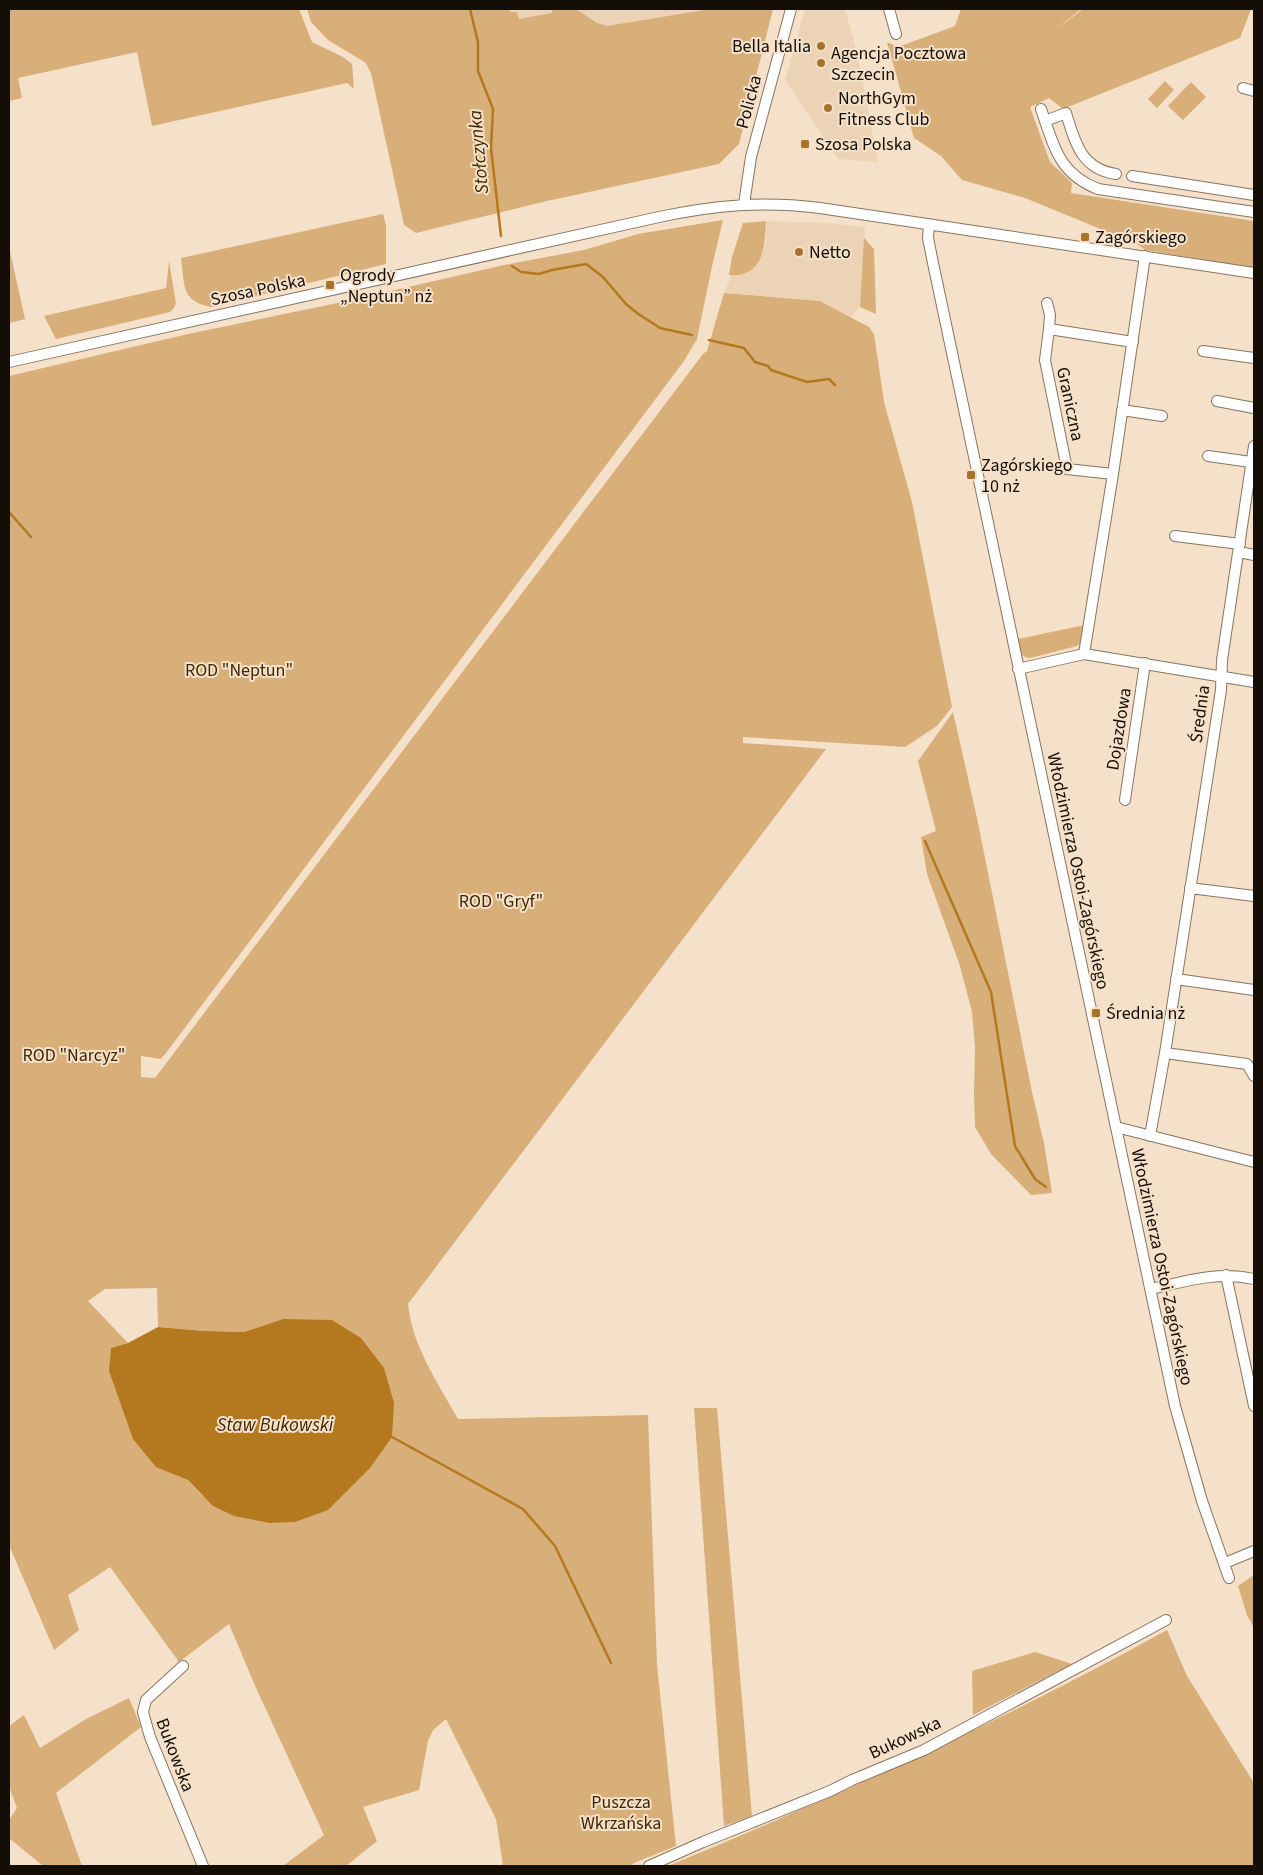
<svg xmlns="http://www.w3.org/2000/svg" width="1263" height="1875" font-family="'Source Sans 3',sans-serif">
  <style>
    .built { fill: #ecd3b5 }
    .green { fill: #d8ae79; fill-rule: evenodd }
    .water { fill: #b4791f }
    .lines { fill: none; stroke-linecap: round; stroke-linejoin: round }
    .stream { stroke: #b4791f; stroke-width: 2.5 }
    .minor-casing { stroke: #877560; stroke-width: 12 }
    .minor { stroke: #fff; stroke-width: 10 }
    .poi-dot { fill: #a6732a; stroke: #f5e1c9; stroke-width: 2 }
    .labels { text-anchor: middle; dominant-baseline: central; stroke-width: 4; stroke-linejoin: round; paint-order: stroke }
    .poi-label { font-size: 18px; fill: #140e06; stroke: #f5e1c9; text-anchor: start }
    .street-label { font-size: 18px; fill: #140e06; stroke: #f5e1c9 }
    .park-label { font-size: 18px; fill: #3f2702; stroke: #f5e1c9 }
    .water-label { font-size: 19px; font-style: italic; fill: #412803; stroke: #f5e1c9 }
  </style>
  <rect width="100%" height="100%" fill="#f5e1c9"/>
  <path class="built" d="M503 9H773L512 53Z
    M805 9H845L857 52 878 162 838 159 785 80Z
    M767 221 827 223 865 227 860 307 851 317 820 301 724 293 745 245H766Z"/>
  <path class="green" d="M9 9H299L312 42 343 57 352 64 354 89 347 83 152 126 137 52 18 78 22 98 9 101Z
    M307 9H508L511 12H517L519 19 552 13V9H576L597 23 607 26 711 9H773L739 144 719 164 547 201 416 233 404 225 371 73 366 63 328 40 311 22Z
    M961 9H1081L1055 30 1083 9H1251L1240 38 1063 109 1049 98 1030 107 1050 162 1072 183 1071 193 1254 221V268L1145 250 1137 244 1025 198 962 180 941 156 914 138 887 42 898 47 955 26Z
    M1165 81 1174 90 1157 108 1148 99Z
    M1191 82 1206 97 1183 120 1168 106Z
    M383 214 386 225V264L211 307C180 301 185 284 181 258Z
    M723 220 711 271 697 339 684 361 166 1053 161 1059 141 1056V1077L155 1078 703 354 707 351 724 293 820 301 869 327 874 334 884 402 912 502 952 707 937 726 905 747 743 737V743L826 749 408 1304C412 1346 438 1383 458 1419L648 1415 657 1665 676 1846 634 1863 631 1866H503L496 1819 446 1719 433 1730 428 1741 419 1790 363 1807 377 1841 346 1866H283L324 1835 257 1690 229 1624 179 1662 110 1567 68 1595 79 1630 54 1650 9 1545V376L188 334 347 301 504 265 584 250 638 234ZM157 1288 158 1327 204 1331 244 1332 283 1319 203 1496 188 1480 156 1466 111 1348 128 1343 88 1301 105 1289Z
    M766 221C765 247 763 278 729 275L732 257 743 223Z
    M864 238 874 249 876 314 860 307Z
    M9 247 25 319 9 323Z
    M169 261 176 303 174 308 170 312 56 339 44 316 166 288Z
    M1085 625 1081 643 1077 646 1030 658H1027L1022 655 1018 639Z
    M953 712 977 818 1032 1092 1044 1143 1052 1193 1031 1195 991 1154 975 1127 974 1094 975 1047 972 1012 960 966 927 874 921 837 936 831 918 761Z
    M694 1408H717L752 1816 724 1826Z
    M1254 1575V1628L1247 1615 1238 1586Z
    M1167 1630 1187 1676 1254 1783V1866H668C838 1796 1006 1719 1167 1630Z
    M1035 1652 1072 1664 973 1715 972 1671Z
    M129 1698 141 1727 56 1793 82 1866H43L9 1838V1820L17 1808 9 1786V1726L24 1715 40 1748 86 1719Z"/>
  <path class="water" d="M283 1319 332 1320 361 1338 384 1368 394 1403 392 1437 370 1468 328 1510 295 1522 270 1523 234 1516 213 1506 188 1480 156 1467 133 1439 109 1371 111 1348 128 1343 158 1327 204 1331 244 1332Z"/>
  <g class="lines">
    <path class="stream" d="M470 9 478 42V71L493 109 491 148 501 236
      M512 266 521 272 539 274 552 270 586 264 603 277 626 304 637 313 660 328 692 335
      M709 340 744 348 755 362 768 366 771 370 807 382 829 379 835 385
      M9 512 31 537
      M925 841 991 992 1015 1146 1035 1179 1046 1187
      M392 1437 523 1509 555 1546 611 1663"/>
    <g class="minor-casing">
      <path id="minor" d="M889 9 896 34
        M1243 88 1254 91
        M1041 109C1054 146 1058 173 1098 189L1254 212
        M1045 121 1066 113C1075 142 1081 169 1116 174
        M1132 176 1254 195
        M744 204 751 157 791 9
        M929 224 928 238 933 263 1175 1406 1202 1501 1229 1578
        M1047 303 1050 315 1049 329
        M1203 351 1254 358
        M9 362 659 217C716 205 762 201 820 208L1254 273
        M1217 401 1254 408
        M1122 410 1162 416
        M1208 456 1251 462
        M1113 474 1067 469 1045 360 1049 329 1133 342
        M1175 536 1240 544
        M1239 552 1254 555
        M1084 654 1113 474 1145 256
        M1018 669 1084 654 1254 682
        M1125 800 1145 663
        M1190 888 1254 896
        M1176 979 1254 990
        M1165 1053 1247 1064 1254 1076
        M1116 1127 1254 1162
        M1150 1136 1165 1053 1221 690 1222 660 1254 446
        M1226 1275 1254 1406
        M1151 1289C1186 1281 1218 1271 1254 1279
        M1225 1563 1254 1551
        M183 1666 146 1700 143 1712 150 1737 203 1866
        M649 1866 703 1842 830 1791 852 1780 924 1750 1166 1620"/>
    </g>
    <use href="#minor" class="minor"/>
  </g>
  <g class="poi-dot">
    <circle cx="821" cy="46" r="5"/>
    <circle cx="821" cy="63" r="5"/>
    <circle cx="828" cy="108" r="5"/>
    <rect x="800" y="139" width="10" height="10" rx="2.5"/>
    <rect x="1080" y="232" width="10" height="10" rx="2.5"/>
    <circle cx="799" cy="252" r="5"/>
    <rect x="325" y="280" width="10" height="10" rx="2.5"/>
    <rect x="966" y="470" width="10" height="10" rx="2.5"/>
    <rect x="1091" y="1008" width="10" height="10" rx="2.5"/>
  </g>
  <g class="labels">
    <g class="poi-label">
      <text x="811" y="46" text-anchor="end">Bella Italia</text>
      <text x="831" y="53">Agencja Pocztowa<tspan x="831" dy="21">Szczecin</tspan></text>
      <text x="838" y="98">NorthGym<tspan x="838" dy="21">Fitness Club</tspan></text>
      <text x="815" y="144">Szosa Polska</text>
      <text x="1095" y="237">Zagórskiego</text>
      <text x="809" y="252">Netto</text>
      <text x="340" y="275">Ogrody<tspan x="340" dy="21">„Neptun” nż</tspan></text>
      <text x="981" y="465">Zagórskiego<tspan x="981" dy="21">10 nż</tspan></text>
      <text x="1106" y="1013">Średnia nż</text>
    </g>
    <g class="street-label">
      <text transform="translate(749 102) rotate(-75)">Policka</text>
      <text transform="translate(258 290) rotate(-12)">Szosa Polska</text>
      <text transform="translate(1070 404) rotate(78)">Graniczna</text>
      <text transform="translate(1200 714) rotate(-82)">Średnia</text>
      <text transform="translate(1119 729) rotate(-81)">Dojazdowa</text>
      <text transform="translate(1078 871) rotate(78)">Włodzimierza Ostoi-Zagórskiego</text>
      <text transform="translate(1162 1267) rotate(78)">Włodzimierza Ostoi-Zagórskiego</text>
      <text transform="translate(905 1738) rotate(-25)">Bukowska</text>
      <text transform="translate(175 1755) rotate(69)">Bukowska</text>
    </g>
    <g class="park-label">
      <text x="239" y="670">ROD "Neptun"</text>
      <text x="501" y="901">ROD "Gryf"</text>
      <text x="74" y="1055">ROD "Narcyz"</text>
      <text x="621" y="1802">Puszcza<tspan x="621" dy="21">Wkrzańska</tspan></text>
    </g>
    <g class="water-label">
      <text transform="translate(479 152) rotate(-95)">Stołczynka</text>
      <text x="275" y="1425">Staw Bukowski</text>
    </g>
  </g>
  <rect width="1263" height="1875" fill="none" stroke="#140e06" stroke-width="20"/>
</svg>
